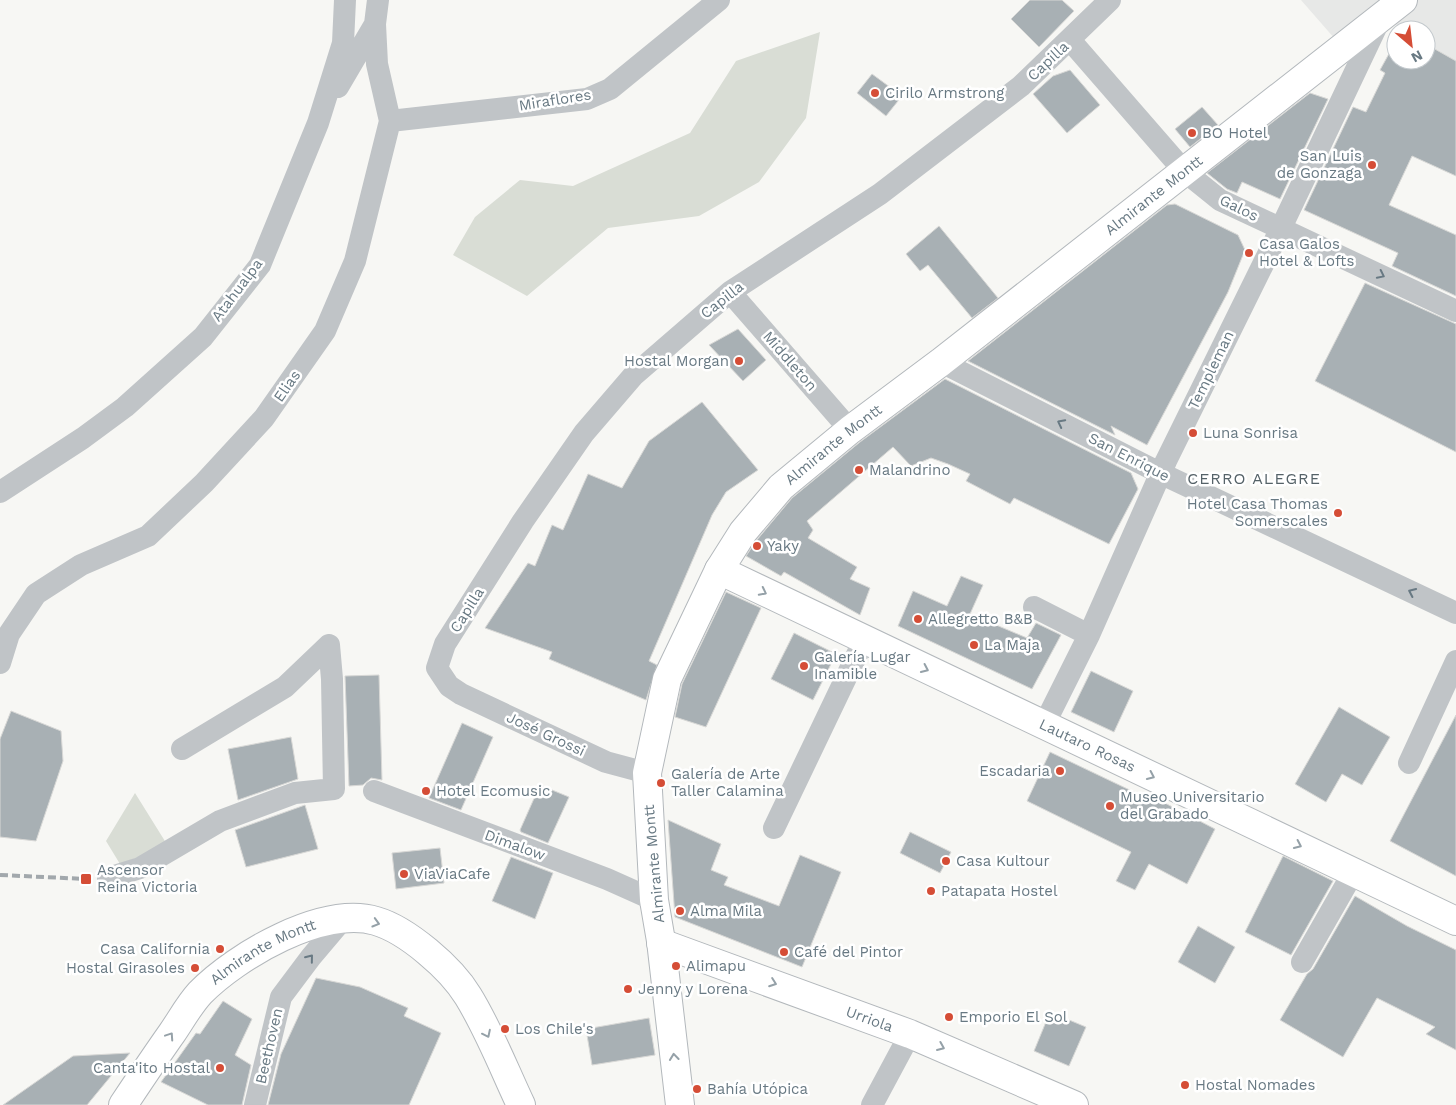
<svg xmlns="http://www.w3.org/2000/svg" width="1456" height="1105" font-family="'Work Sans',sans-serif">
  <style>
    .built { fill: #e7e8e7 }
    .green { fill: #d9ddd5 }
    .building { fill: #a8b0b4; stroke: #d8d8d6 }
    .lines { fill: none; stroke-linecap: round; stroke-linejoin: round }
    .secondary-casing { stroke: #b3b8bc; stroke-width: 30 }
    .street { stroke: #c0c4c7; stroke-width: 22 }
    .secondary { stroke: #fff; stroke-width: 28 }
    .rail { stroke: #a2a8ac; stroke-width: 4; stroke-dasharray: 8 4; stroke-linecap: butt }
    .oneway { stroke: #687983 }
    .oneway2 { stroke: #95a1a8 }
    .poi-dot { fill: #d54d36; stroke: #fff; stroke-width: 2 }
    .labels { text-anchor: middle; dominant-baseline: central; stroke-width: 5; stroke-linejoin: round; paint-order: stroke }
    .street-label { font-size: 15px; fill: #687983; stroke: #fff }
    .poi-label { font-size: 15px; fill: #687983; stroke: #fff; text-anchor: start }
    .neighbourhood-label { font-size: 16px; letter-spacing: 1px; fill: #556268; stroke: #fff }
  </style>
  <rect width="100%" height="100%" fill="#f7f7f4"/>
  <path class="built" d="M1301 0H1382L1335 39Z
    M1416 0H1456V61L1426 44V30H1404L1390 20Z"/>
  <path class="green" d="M820 32 806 118 759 182 699 216 608 228 527 296 453 255 475 217 520 180 573 186 690 133 736 61Z
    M135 793 168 846 120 864 106 841Z"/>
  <path class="building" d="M1030 0H1062L1074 11 1039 47 1011 19Z
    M1396 41V60H1426V44L1456 61V176L1412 156 1389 205 1456 235V296L1392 266 1398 253 1304 210 1353 107 1366 112 1385 73 1380 70Z
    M1070 70 1100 105 1067 133 1033 94 1053 76Z
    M872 74 902 96 886 116 857 93Z
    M1310 93 1328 99 1280 199 1242 182 1237 193 1227 189 1207 173Z
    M1202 107 1218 125 1190 147 1175 129Z
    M1175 204 1238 235 1245 250 1228 292 1147 445 1111 426 1115 435 968 361 1167 205Z
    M939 226 998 298 972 318 928 265 920 271 906 254Z
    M1365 283 1456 324V452L1315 381Z
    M738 329 766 360 743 381 709 345Z
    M945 379 1131 473 1138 489 1109 544 1014 498 1010 504 966 481 970 474 948 464 931 458 911 466 893 447 807 521 813 530 808 538 857 567 850 579 870 588 860 615 784 572 781 576 746 556 756 541 792 498 860 442Z
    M702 402 758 470 726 492 712 515 649 661 657 665 646 700 549 659 552 652 485 628 528 563 535 566 552 525 563 530 588 474 622 488 649 441Z
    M961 576 983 585 970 614 1027 638 1036 623 1061 635 1032 689 898 626 913 591 947 606Z
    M726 592 761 608 706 727 675 717 682 684Z
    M794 633 836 654 813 700 771 679Z
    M1091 671 1133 691 1114 732 1071 712Z
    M379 675 382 780 371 778 363 785 349 786 345 676Z
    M1339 707 1390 737 1362 785 1342 774 1326 802 1295 784Z
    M11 711 61 731 63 761 36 841 0 837V739Z
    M1456 715V876L1390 841Z
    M462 723 493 737 461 810 429 798Z
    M291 737 298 779 238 800 228 749Z
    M1050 752 1157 803 1159 800 1215 829 1187 884 1149 864 1135 890 1116 881 1131 852 1027 801Z
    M540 785 569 797 548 843 521 832 520 830Z
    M305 805 318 849 246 867 235 830Z
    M668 820 721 844 711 870 728 877 724 885 779 906 800 855 841 872 802 967 675 917Z
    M910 832 951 852 940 873 900 853Z
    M440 848 444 883 396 889 392 853Z
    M1283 856 1333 881 1291 955 1245 932Z
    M511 857 553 873 535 919 492 901Z
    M1355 896 1407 926 1456 950V1050L1426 1034 1435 1027 1377 998 1343 1057 1280 1020 1307 974 1313 969Z
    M1198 926 1235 947 1215 983 1178 962Z
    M316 978 360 987 408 1008 404 1016 441 1033 409 1105H268L281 1054Z
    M223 1001 252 1019 235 1055 251 1065 242 1105H208L161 1082 196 1033 200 1034Z
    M1050 1012 1086 1027 1069 1066 1034 1051Z
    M649 1018 655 1055 592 1065 586 1029Z
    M130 1053 87 1105H3L73 1056Z"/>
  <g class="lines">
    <g class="secondary-casing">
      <g id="secondary">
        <path id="s1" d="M719 570 1456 921"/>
        <path id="s2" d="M661 943 910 1034 1074 1105"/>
        <path id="s3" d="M123 1105C139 1081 155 1057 172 1033 181 1020 189 1005 200 993 236 956 323 905 376 921 407 930 451 968 468 996 489 1030 504 1069 521 1105"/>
        <path id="s4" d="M680 1105 661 941 654 900 647 773 667 679 719 570 743 532 781 487 850 430 941 362 1403 0"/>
      </g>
    </g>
    <path class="street" d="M1070 40 1184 171 1220 200 1456 311
      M338 87 375 24
      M390 121 587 99 610 89 719 0
      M730 292 850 430
      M941 362 1162 474 1456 613
      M0 492 83 438 125 407 203 337 260 265 318 123 343 43 345 0
      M1034 607 1089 635
      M0 663 9 634 36 594 81 565 148 536 204 483 264 418 325 331 355 261 390 121 377 64 375 24 378 0
      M1044 725 1089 635 1166 461 1281 228 1381 17
      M182 749 285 687 329 645
      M1409 763 1456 661
      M647 773 606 762 461 694 449 686 437 668 445 644 523 521 584 433 633 376 730 292 880 194 1021 86 1110 0
      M374 791 607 879 654 900
      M774 828 864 640
      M108 878 140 868 220 821 295 793 334 789 332 679 329 645
      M1302 962 1354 871
      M255 1105 281 997 311 957 344 918
      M872 1105 910 1034"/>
    <use href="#secondary" class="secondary"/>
    <path class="rail" d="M0 875 86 879"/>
  </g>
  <defs><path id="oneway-chevron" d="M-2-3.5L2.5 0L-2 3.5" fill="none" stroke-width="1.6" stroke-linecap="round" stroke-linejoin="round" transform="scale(1.25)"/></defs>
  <g class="oneway">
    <use href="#oneway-chevron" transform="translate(1381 275) rotate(26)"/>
    <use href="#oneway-chevron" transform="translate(1061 423) rotate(-153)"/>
    <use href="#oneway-chevron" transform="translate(1412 592) rotate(-155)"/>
    <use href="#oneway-chevron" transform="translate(310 958) rotate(-51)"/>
  </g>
  <g class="oneway2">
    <use href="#oneway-chevron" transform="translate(763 592) rotate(27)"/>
    <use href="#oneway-chevron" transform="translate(925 669) rotate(25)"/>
    <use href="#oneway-chevron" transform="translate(1151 776) rotate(25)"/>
    <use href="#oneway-chevron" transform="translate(1298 845) rotate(25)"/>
    <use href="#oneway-chevron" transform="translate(376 923) rotate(16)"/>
    <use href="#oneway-chevron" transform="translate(773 983) rotate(20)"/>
    <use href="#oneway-chevron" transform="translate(487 1034) rotate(64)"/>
    <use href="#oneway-chevron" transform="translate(170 1036) rotate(-56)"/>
    <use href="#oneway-chevron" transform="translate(941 1047) rotate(23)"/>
    <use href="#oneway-chevron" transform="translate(674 1057) rotate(-96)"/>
  </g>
  <g class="poi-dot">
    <circle cx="875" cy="93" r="5"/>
    <circle cx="1192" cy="133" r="5"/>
    <circle cx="1372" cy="165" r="5"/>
    <circle cx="1249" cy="253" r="5"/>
    <circle cx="739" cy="361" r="5"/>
    <circle cx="1193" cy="433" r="5"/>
    <circle cx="859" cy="470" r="5"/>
    <circle cx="1338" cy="513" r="5"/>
    <circle cx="757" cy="546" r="5"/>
    <circle cx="918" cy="619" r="5"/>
    <circle cx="974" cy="645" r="5"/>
    <circle cx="804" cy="666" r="5"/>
    <circle cx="1060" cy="771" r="5"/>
    <circle cx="661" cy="783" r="5"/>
    <circle cx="426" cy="791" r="5"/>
    <circle cx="1110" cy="806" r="5"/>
    <circle cx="946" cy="861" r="5"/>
    <circle cx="404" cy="874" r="5"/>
    <rect x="80" y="873" width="12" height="12" rx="2.5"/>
    <circle cx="931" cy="891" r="5"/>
    <circle cx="680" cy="911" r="5"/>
    <circle cx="220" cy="949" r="5"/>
    <circle cx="784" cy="952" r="5"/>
    <circle cx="676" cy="966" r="5"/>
    <circle cx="195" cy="968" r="5"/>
    <circle cx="628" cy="989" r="5"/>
    <circle cx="949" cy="1017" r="5"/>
    <circle cx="505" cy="1029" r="5"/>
    <circle cx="220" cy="1068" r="5"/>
    <circle cx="1185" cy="1085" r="5"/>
    <circle cx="697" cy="1089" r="5"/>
  </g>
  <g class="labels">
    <g class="street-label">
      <text transform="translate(1048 61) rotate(-43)">Capilla</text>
      <text transform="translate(555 100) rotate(-9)">Miraflores</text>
      <text stroke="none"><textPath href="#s4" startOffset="1128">Almirante Montt</textPath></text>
      <text transform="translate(1239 208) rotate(26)">Galos</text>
      <text transform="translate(237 290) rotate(-53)">Atahualpa</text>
      <text transform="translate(722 300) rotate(-38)">Capilla</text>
      <text transform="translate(790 361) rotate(49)">Middleton</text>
      <text transform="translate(1211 370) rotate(-64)">Templeman</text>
      <text transform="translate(287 386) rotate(-55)">Elias</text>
      <text stroke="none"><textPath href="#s4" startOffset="722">Almirante Montt</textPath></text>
      <text transform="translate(1129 457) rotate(27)">San Enrique</text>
      <text transform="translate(467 610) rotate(-58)">Capilla</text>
      <text transform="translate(546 734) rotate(25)">José Grossi</text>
      <text stroke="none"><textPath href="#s1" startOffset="408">Lautaro Rosas</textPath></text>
      <text transform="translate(515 845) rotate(20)">Dimalow</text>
      <text transform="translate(654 864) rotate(-95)">Almirante Montt</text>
      <text stroke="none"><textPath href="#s3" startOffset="212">Almirante Montt</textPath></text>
      <text stroke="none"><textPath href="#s2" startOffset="222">Urriola</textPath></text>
      <text transform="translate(269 1046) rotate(-77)">Beethoven</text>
    </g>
    <g class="poi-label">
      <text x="885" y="93">Cirilo Armstrong</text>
      <text x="1202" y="133">BO Hotel</text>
      <text x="1362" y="156" text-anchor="end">San Luis<tspan x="1362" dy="17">de Gonzaga</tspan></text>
      <text x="1259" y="244">Casa Galos<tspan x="1259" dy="17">Hotel &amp; Lofts</tspan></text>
      <text x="729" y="361" text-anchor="end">Hostal Morgan</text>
      <text x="1203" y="433">Luna Sonrisa</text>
      <text x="869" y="470">Malandrino</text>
      <text x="1328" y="504" text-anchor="end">Hotel Casa Thomas<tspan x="1328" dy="17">Somerscales</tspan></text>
      <text x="767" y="546">Yaky</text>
      <text x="928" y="619">Allegretto B&amp;B</text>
      <text x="984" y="645">La Maja</text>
      <text x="814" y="657">Galería Lugar<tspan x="814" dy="17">Inamible</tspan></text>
      <text x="1050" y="771" text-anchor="end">Escadaria</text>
      <text x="671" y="774">Galería de Arte<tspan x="671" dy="17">Taller Calamina</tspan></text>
      <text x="436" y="791">Hotel Ecomusic</text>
      <text x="1120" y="797">Museo Universitario<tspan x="1120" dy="17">del Grabado</tspan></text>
      <text x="956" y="861">Casa Kultour</text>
      <text x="97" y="870">Ascensor<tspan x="97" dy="17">Reina Victoria</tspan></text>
      <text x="414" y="874">ViaViaCafe</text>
      <text x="941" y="891">Patapata Hostel</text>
      <text x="690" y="911">Alma Mila</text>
      <text x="210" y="949" text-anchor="end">Casa California</text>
      <text x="794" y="952">Café del Pintor</text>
      <text x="686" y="966">Alimapu</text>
      <text x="185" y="968" text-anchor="end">Hostal Girasoles</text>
      <text x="638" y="989">Jenny y Lorena</text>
      <text x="959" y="1017">Emporio El Sol</text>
      <text x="515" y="1029">Los Chile's</text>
      <text x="210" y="1068" text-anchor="end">Canta'ito Hostal</text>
      <text x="1195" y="1085">Hostal Nomades</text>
      <text x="707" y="1089">Bahía Utópica</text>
    </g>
    <g class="neighbourhood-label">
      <text x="1254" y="478">CERRO ALEGRE</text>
    </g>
  </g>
  <g transform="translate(1411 45) rotate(152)"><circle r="24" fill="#ffffff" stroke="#c3c9cd"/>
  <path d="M0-4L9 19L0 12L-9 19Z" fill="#d54d36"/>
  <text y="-8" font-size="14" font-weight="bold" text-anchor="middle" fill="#687983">N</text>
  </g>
</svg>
